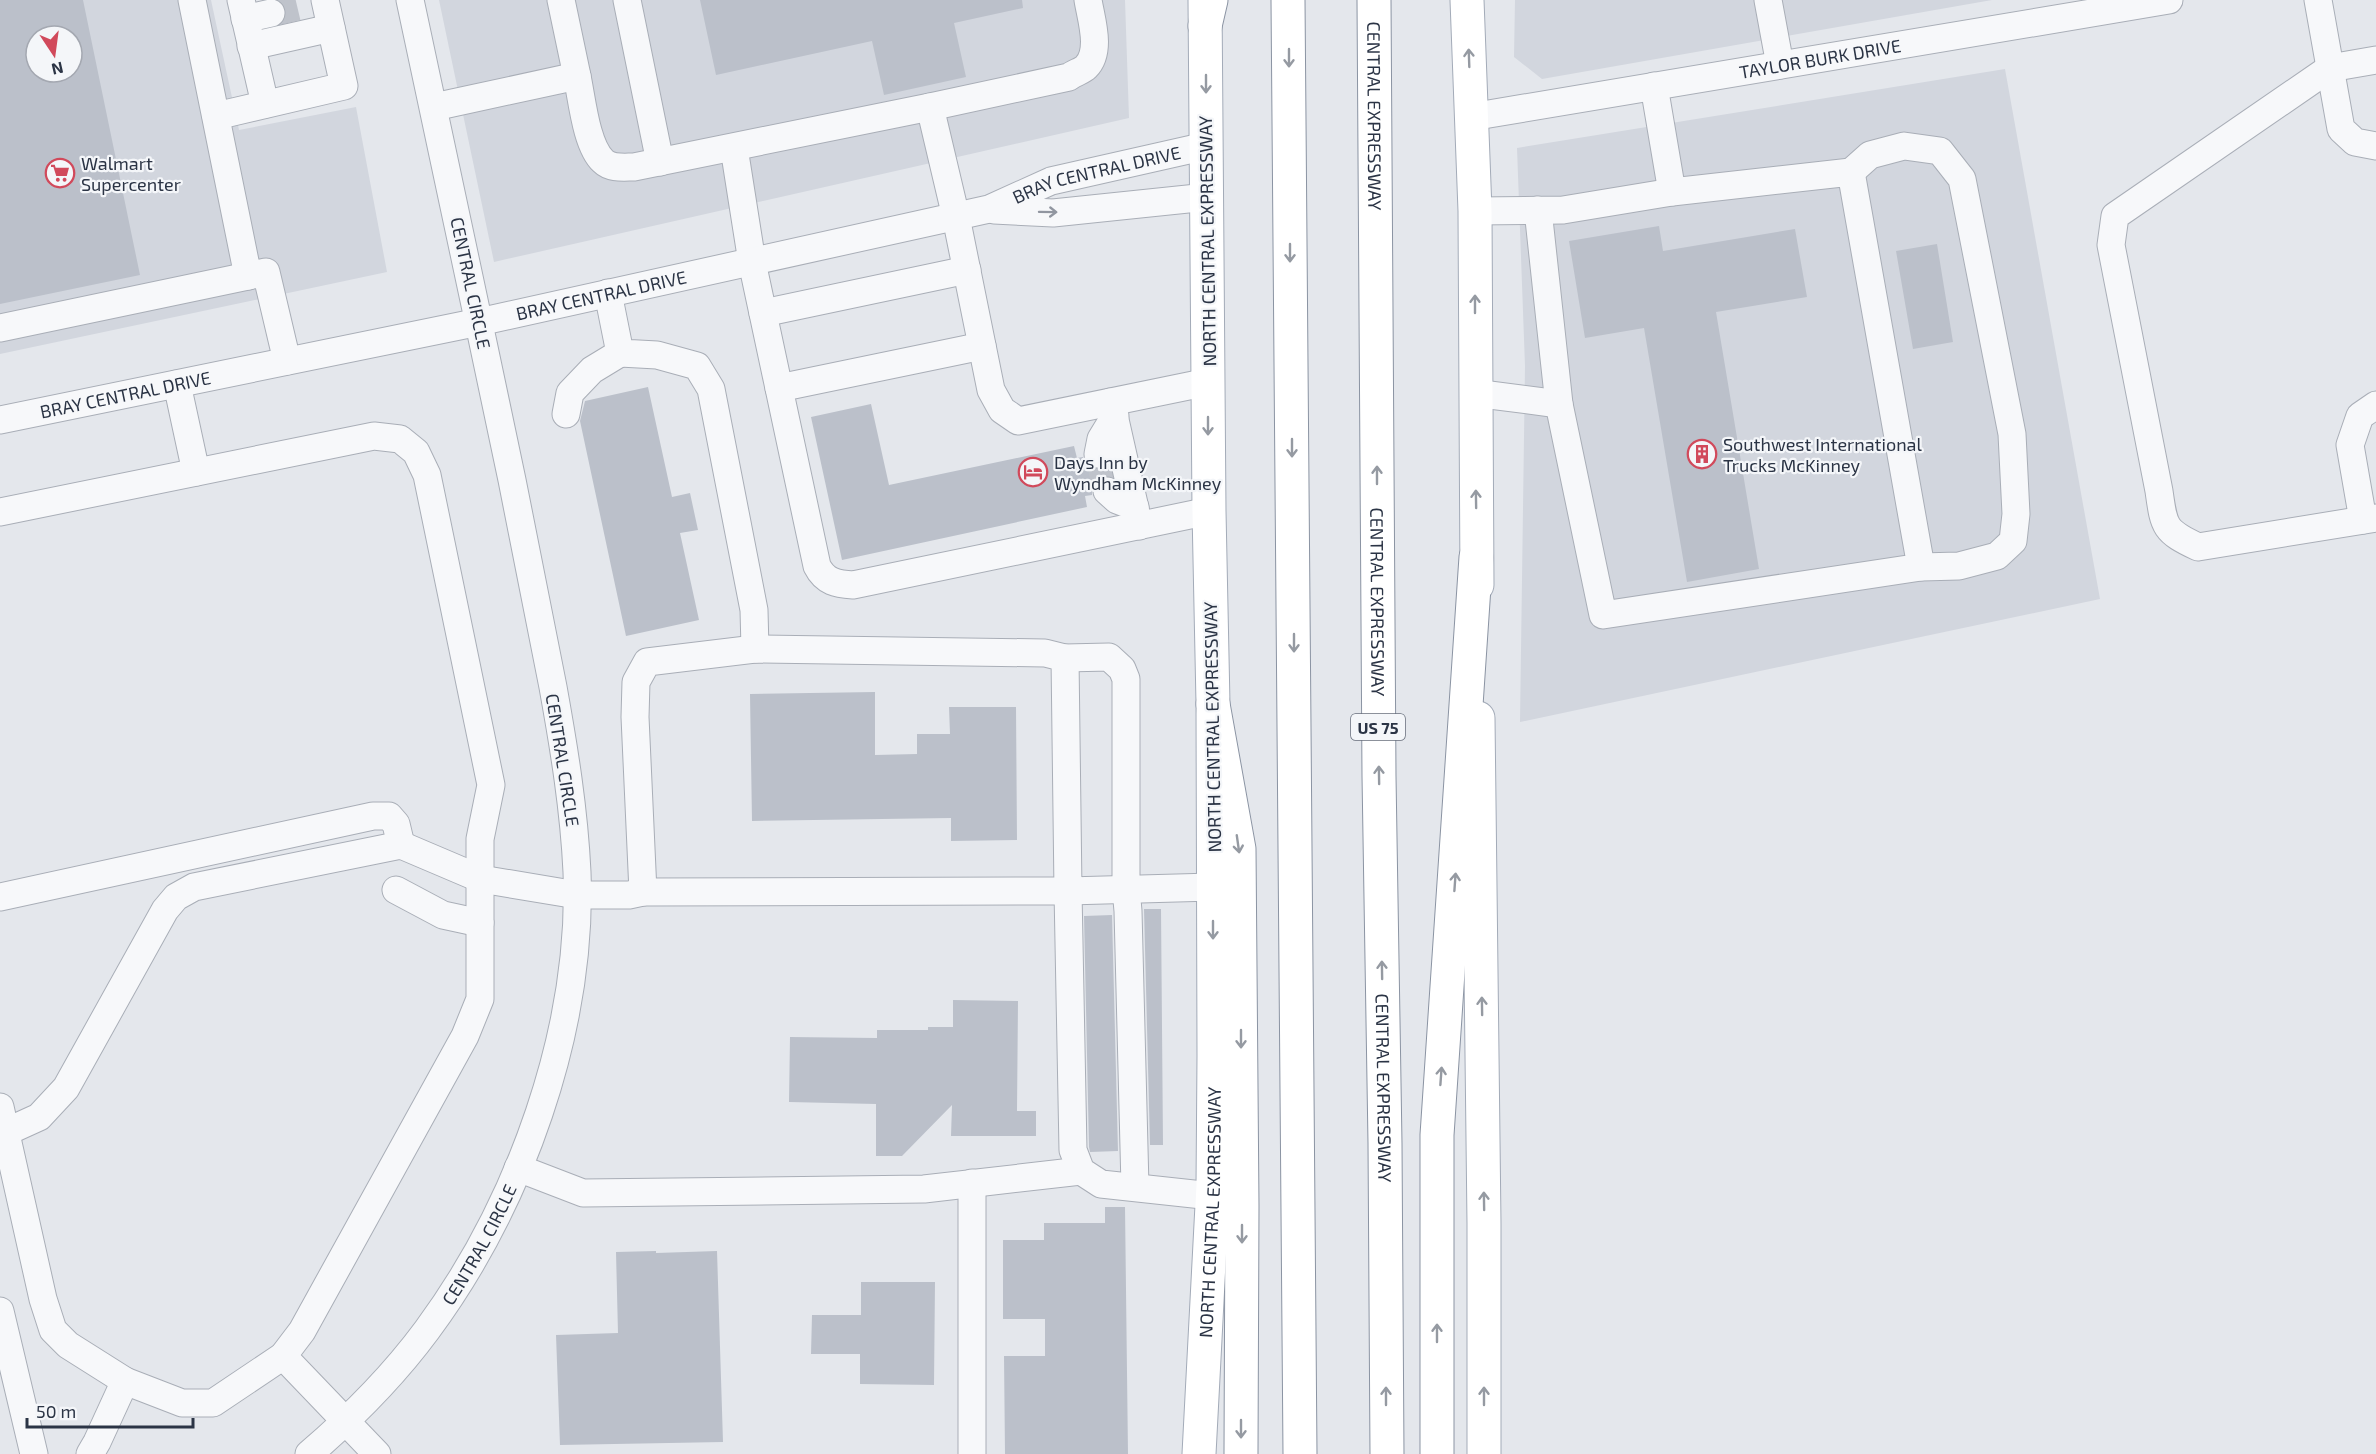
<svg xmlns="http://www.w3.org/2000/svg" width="2376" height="1454" font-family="'Exo 2',sans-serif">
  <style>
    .built { fill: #d2d6de; fill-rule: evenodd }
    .building { fill: #bbc0ca; fill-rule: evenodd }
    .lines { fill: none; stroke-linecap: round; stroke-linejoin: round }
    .minor-tunnel { stroke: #bfc3cb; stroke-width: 27; stroke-dasharray: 27 14; stroke-linecap: butt }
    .minor-casing { stroke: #a9aeb7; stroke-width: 29 }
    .major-casing { stroke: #a3abb8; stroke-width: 35 }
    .highway-casing { stroke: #8b94a3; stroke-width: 35 }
    .minor { stroke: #f7f8fa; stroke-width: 27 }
    .major { stroke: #fff; stroke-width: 33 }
    .highway { stroke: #fff; stroke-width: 33 }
    .oneway { stroke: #959aa2 }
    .oneway2 { stroke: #9196a0 }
    .labels { text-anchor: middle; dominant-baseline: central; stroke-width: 4.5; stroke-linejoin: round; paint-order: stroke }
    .shield { fill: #f4f6f9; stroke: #676e7b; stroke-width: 1.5 }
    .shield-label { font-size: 16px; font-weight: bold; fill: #2b3445 }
    .street-label { font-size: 18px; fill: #2b3445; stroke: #f4f6f9 }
    .poi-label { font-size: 18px; fill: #2b3445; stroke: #f4f6f9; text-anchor: start }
  </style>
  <rect width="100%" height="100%" fill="#e4e7ec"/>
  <path class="built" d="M0 0H211L239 130 356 107 387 272 0 354ZM36 36H72V72H36Z
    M439 0H1125L1129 118 494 262Z
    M1515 0H1992L1542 79 1514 57Z
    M2005 69 2100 599 1520 722 1525 366 1517 148Z"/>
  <path class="building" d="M0 0H83L140 275 0 304ZM36 36H72V72H36Z
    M700 0H1022L1023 8 954 23 966 77 884 95 872 41 716 75Z
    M1659 226 1663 251 1795 229 1807 297 1716 312 1759 569 1687 582 1644 328 1585 338 1569 241Z
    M1937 244 1953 342 1913 349 1896 251Z
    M648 387 672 497 690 493 698 530 680 533 699 620 626 636 580 421 585 401Z
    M871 404 889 485 1074 446 1077 458 1083 457 1087 465 1094 469H1102L1109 465 1112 476H1103L1095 481 1092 487V495L1085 496 1087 507 842 560 811 417Z
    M875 692V755L917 754V734H950L949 707H1016L1017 840 951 841V818L752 821 750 694Z
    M1144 909H1161L1163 1145H1150Z
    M1112 915 1118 1151 1090 1152 1089 1147 1084 916Z
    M953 1000 1018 1001 1017 1111H1036V1136H951L952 1105 902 1156H876V1104L789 1102 790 1037 877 1038V1030H928V1027H953Z
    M1105 1207H1125L1128 1454H1005L1004 1356H1045V1319H1003V1240H1044V1223H1105Z
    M656 1251V1253L717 1251 723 1442 560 1445 556 1335 618 1333 616 1252Z
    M861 1282H935L934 1385 860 1384V1354H811L812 1315H861Z"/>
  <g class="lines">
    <path class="minor-tunnel" d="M271 13 309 4
      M1098 454 1107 491"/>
    <g class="minor-casing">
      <g id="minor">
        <path d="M192 0 248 276 266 272 287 361"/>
        <path d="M241 0 265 104"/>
        <path d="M561 0 577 76"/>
        <path d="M627 0 660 162"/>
        <path d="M1768 0 1780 65"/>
        <path d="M2318 0 2341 129 2355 142 2376 146"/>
        <path d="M245 19 271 13"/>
        <path d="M251 46 331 28"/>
        <path d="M2376 60 2330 68 2115 216 2111 245 2159 491C2164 527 2164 531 2198 547L2376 518"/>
        <path d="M434 107 577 76C582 99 586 145 603 161 611 169 624 167 634 167L930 107 1069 77C1074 73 1082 71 1086 67 1102 51 1091 19 1088 0"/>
        <path d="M930 107 956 217 991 390 1002 410 1018 421 1208 382"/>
        <path d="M216 116 344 86 325 0"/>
        <path id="s1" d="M1471 117 2169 0"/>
        <path d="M734 148 752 262 817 566C825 582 837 584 853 585L1209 511"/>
        <path d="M1851 172 1870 155 1904 146 1940 151 1962 179 2012 434 2016 514 2013 541 1997 556 1959 566 1921 567"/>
        <path d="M994 210 1053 213 1207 197"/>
        <path d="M1538 210 1559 404"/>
        <path d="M1475 211 1563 210 1672 192"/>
        <path d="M608 293 620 353 657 355 697 366 711 389 754 610 755 649"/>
        <path d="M763 313 967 270"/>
        <path d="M0 328 248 276"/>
        <path d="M177 384 196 472"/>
        <path d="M779 388 982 346"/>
        <path d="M1474 393 1559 404 1603 615 1921 567 1851 172 1672 192 1654 86"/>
        <path d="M1111 402 1139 526"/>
        <path d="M566 414 570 393 592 370 620 353"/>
        <path id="s2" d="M0 420 479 322 989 209 1051 181 1206 146"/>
        <path d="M1098 454 1101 439 1115 416"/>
        <path d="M1107 491 1117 500 1135 507"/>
        <path d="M0 512 374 436 400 439 416 452 427 475 491 785 480 839V999L465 1036 302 1331 283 1356 213 1403H182L125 1381 68 1345 53 1330 43 1299 0 1107"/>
        <path d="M2363 520 2350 445 2360 416 2376 405"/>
        <path d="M1065 658 1109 657 1122 669 1126 679V889L1128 911 1135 1187"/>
        <path d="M396 890 443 915 480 923"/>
        <path d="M643 892 1068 891 1073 1150 1081 1171 1101 1184 1212 1196"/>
        <path d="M0 897 373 816H389L396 824 401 845"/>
        <path d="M6 1132 39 1117 66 1088 165 910 176 897 194 887 401 845 481 879 577 895H629L643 892 635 717 636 682 647 662 755 649 1045 653 1065 658 1068 891 1213 887"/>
        <path d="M518 1168 583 1193 924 1189 1081 1171"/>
        <path d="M972 1183V1454"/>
        <path d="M0 1311 34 1454"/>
        <path d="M283 1356 377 1454"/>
        <path d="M90 1454 97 1442 125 1381"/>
        <path id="s3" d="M309 1454C351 1418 393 1376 427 1330 520 1204 583 1030 577 872 574 809 564 748 553 687 540 618 526 549 512 480 478 320 445 160 410 0"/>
      </g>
    </g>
    <g class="major-casing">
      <g id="major">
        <path d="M1467 0 1475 211 1477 585"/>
        <path d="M1478 718 1484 1223V1454"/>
        <path id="s4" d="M1199 1454 1213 1186 1214 1056 1213 704 1209 511 1205 0"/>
      </g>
    </g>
    <g class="highway-casing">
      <g id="highway">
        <path d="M1288 0 1300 1454"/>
        <path id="s5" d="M1374 0 1379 776 1385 1143 1387 1454"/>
        <path d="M1205 26 1211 0"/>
        <path d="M1213 704 1239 849 1242 1206 1241 1454"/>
        <path d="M1437 1454V1135L1476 557"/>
      </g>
    </g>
    <use href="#minor" class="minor"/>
    <use href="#major" class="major"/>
    <use href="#highway" class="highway"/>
  </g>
  <defs><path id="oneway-shaft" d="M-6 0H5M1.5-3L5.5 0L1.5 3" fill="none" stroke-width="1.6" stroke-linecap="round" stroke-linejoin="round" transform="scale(1.5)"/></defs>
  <g class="oneway">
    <use href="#oneway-shaft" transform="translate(1289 58) rotate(90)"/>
    <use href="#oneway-shaft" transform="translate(1469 58) rotate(-92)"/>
    <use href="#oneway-shaft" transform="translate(1206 84) rotate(90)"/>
    <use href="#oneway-shaft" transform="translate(1290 253) rotate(90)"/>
    <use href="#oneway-shaft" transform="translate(1475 304) rotate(-90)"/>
    <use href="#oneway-shaft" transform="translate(1208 426) rotate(90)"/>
    <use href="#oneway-shaft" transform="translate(1292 448) rotate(90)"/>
    <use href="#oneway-shaft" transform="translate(1377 475) rotate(-90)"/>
    <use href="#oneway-shaft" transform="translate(1476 499) rotate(-91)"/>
    <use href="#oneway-shaft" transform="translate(1294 643) rotate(90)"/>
    <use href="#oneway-shaft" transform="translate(1379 775) rotate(-91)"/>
    <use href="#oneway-shaft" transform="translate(1238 844) rotate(82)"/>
    <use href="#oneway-shaft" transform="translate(1455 882) rotate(-86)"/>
    <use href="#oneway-shaft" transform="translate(1213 930) rotate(90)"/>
    <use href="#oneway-shaft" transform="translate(1382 970) rotate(-91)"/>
    <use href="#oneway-shaft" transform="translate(1482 1006) rotate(-91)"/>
    <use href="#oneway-shaft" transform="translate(1241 1039) rotate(90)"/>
    <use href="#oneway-shaft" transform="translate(1441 1076) rotate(-86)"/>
    <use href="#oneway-shaft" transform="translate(1484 1201) rotate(-91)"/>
    <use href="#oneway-shaft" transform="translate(1242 1234) rotate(90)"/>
    <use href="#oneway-shaft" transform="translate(1437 1333) rotate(-90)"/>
    <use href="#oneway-shaft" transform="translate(1386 1396) rotate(-90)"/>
    <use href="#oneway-shaft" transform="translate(1484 1396) rotate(-90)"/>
    <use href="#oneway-shaft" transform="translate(1241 1429) rotate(90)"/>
  </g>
  <use class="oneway2" href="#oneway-shaft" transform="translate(1048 212) rotate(1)"/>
  <defs>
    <g id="supermarket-ring" transform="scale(1.5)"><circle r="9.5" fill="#f4f6f9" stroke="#d1495b" stroke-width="1.5"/><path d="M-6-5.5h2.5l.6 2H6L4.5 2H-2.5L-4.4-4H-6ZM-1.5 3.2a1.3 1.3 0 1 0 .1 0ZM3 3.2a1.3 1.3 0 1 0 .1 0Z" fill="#d1495b"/></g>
    <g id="building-ring" transform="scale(1.5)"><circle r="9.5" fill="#f4f6f9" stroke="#d1495b" stroke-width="1.5"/><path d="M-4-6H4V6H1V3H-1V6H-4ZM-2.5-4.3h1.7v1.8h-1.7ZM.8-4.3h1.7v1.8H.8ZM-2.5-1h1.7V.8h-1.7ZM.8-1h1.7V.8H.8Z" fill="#d1495b"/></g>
    <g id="hotel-ring" transform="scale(1.5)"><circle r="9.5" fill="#f4f6f9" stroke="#d1495b" stroke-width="1.5"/><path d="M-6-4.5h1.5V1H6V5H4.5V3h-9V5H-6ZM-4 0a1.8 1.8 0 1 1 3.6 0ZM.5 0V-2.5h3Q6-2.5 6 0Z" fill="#d1495b"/></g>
  </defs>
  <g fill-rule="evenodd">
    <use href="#supermarket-ring" x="60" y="173"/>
    <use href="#building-ring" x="1702" y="454"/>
    <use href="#hotel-ring" x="1033" y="472"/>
  </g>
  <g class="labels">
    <rect class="shield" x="1351" y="714" width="54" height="26" rx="4.5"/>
    <g class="shield-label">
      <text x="1378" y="727">US 75</text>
    </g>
    <g class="street-label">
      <text stroke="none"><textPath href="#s1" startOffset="354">TAYLOR BURK DRIVE</textPath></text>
      <text stroke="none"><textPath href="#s5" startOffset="116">CENTRAL EXPRESSWAY</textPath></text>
      <text stroke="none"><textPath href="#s2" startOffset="1125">BRAY CENTRAL DRIVE</textPath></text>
      <text transform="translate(1207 241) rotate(-91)">NORTH CENTRAL EXPRESSWAY</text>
      <text transform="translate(471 283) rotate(78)">CENTRAL CIRCLE</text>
      <text stroke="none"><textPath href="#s2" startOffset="614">BRAY CENTRAL DRIVE</textPath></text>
      <text stroke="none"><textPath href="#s2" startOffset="128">BRAY CENTRAL DRIVE</textPath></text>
      <text stroke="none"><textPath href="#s5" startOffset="602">CENTRAL EXPRESSWAY</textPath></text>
      <text transform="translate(1212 727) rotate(-91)">NORTH CENTRAL EXPRESSWAY</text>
      <text transform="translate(563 760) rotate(81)">CENTRAL CIRCLE</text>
      <text stroke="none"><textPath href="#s5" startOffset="1088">CENTRAL EXPRESSWAY</textPath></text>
      <text stroke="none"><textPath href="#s4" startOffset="242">NORTH CENTRAL EXPRESSWAY</textPath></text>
      <text stroke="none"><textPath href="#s3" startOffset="272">CENTRAL CIRCLE</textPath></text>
    </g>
    <g class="poi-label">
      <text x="81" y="163">Walmart<tspan x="81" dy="21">Supercenter</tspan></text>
      <text x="1723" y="444">Southwest International<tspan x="1723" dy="21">Trucks McKinney</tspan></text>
      <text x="1054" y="462">Days Inn by<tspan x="1054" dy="21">Wyndham McKinney</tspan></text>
    </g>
  </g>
  <g transform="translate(54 54) rotate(167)"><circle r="28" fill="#f4f6f9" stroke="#a4a8b1" stroke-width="1.5"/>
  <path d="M0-4.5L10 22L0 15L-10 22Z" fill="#d1495b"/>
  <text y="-9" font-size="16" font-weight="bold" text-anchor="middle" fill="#2b3445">N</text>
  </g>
  <path d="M27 1418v9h166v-9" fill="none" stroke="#2b3445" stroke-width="3"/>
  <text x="36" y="1418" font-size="18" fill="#2b3445" stroke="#f4f6f9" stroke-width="4.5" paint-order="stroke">50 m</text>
</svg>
